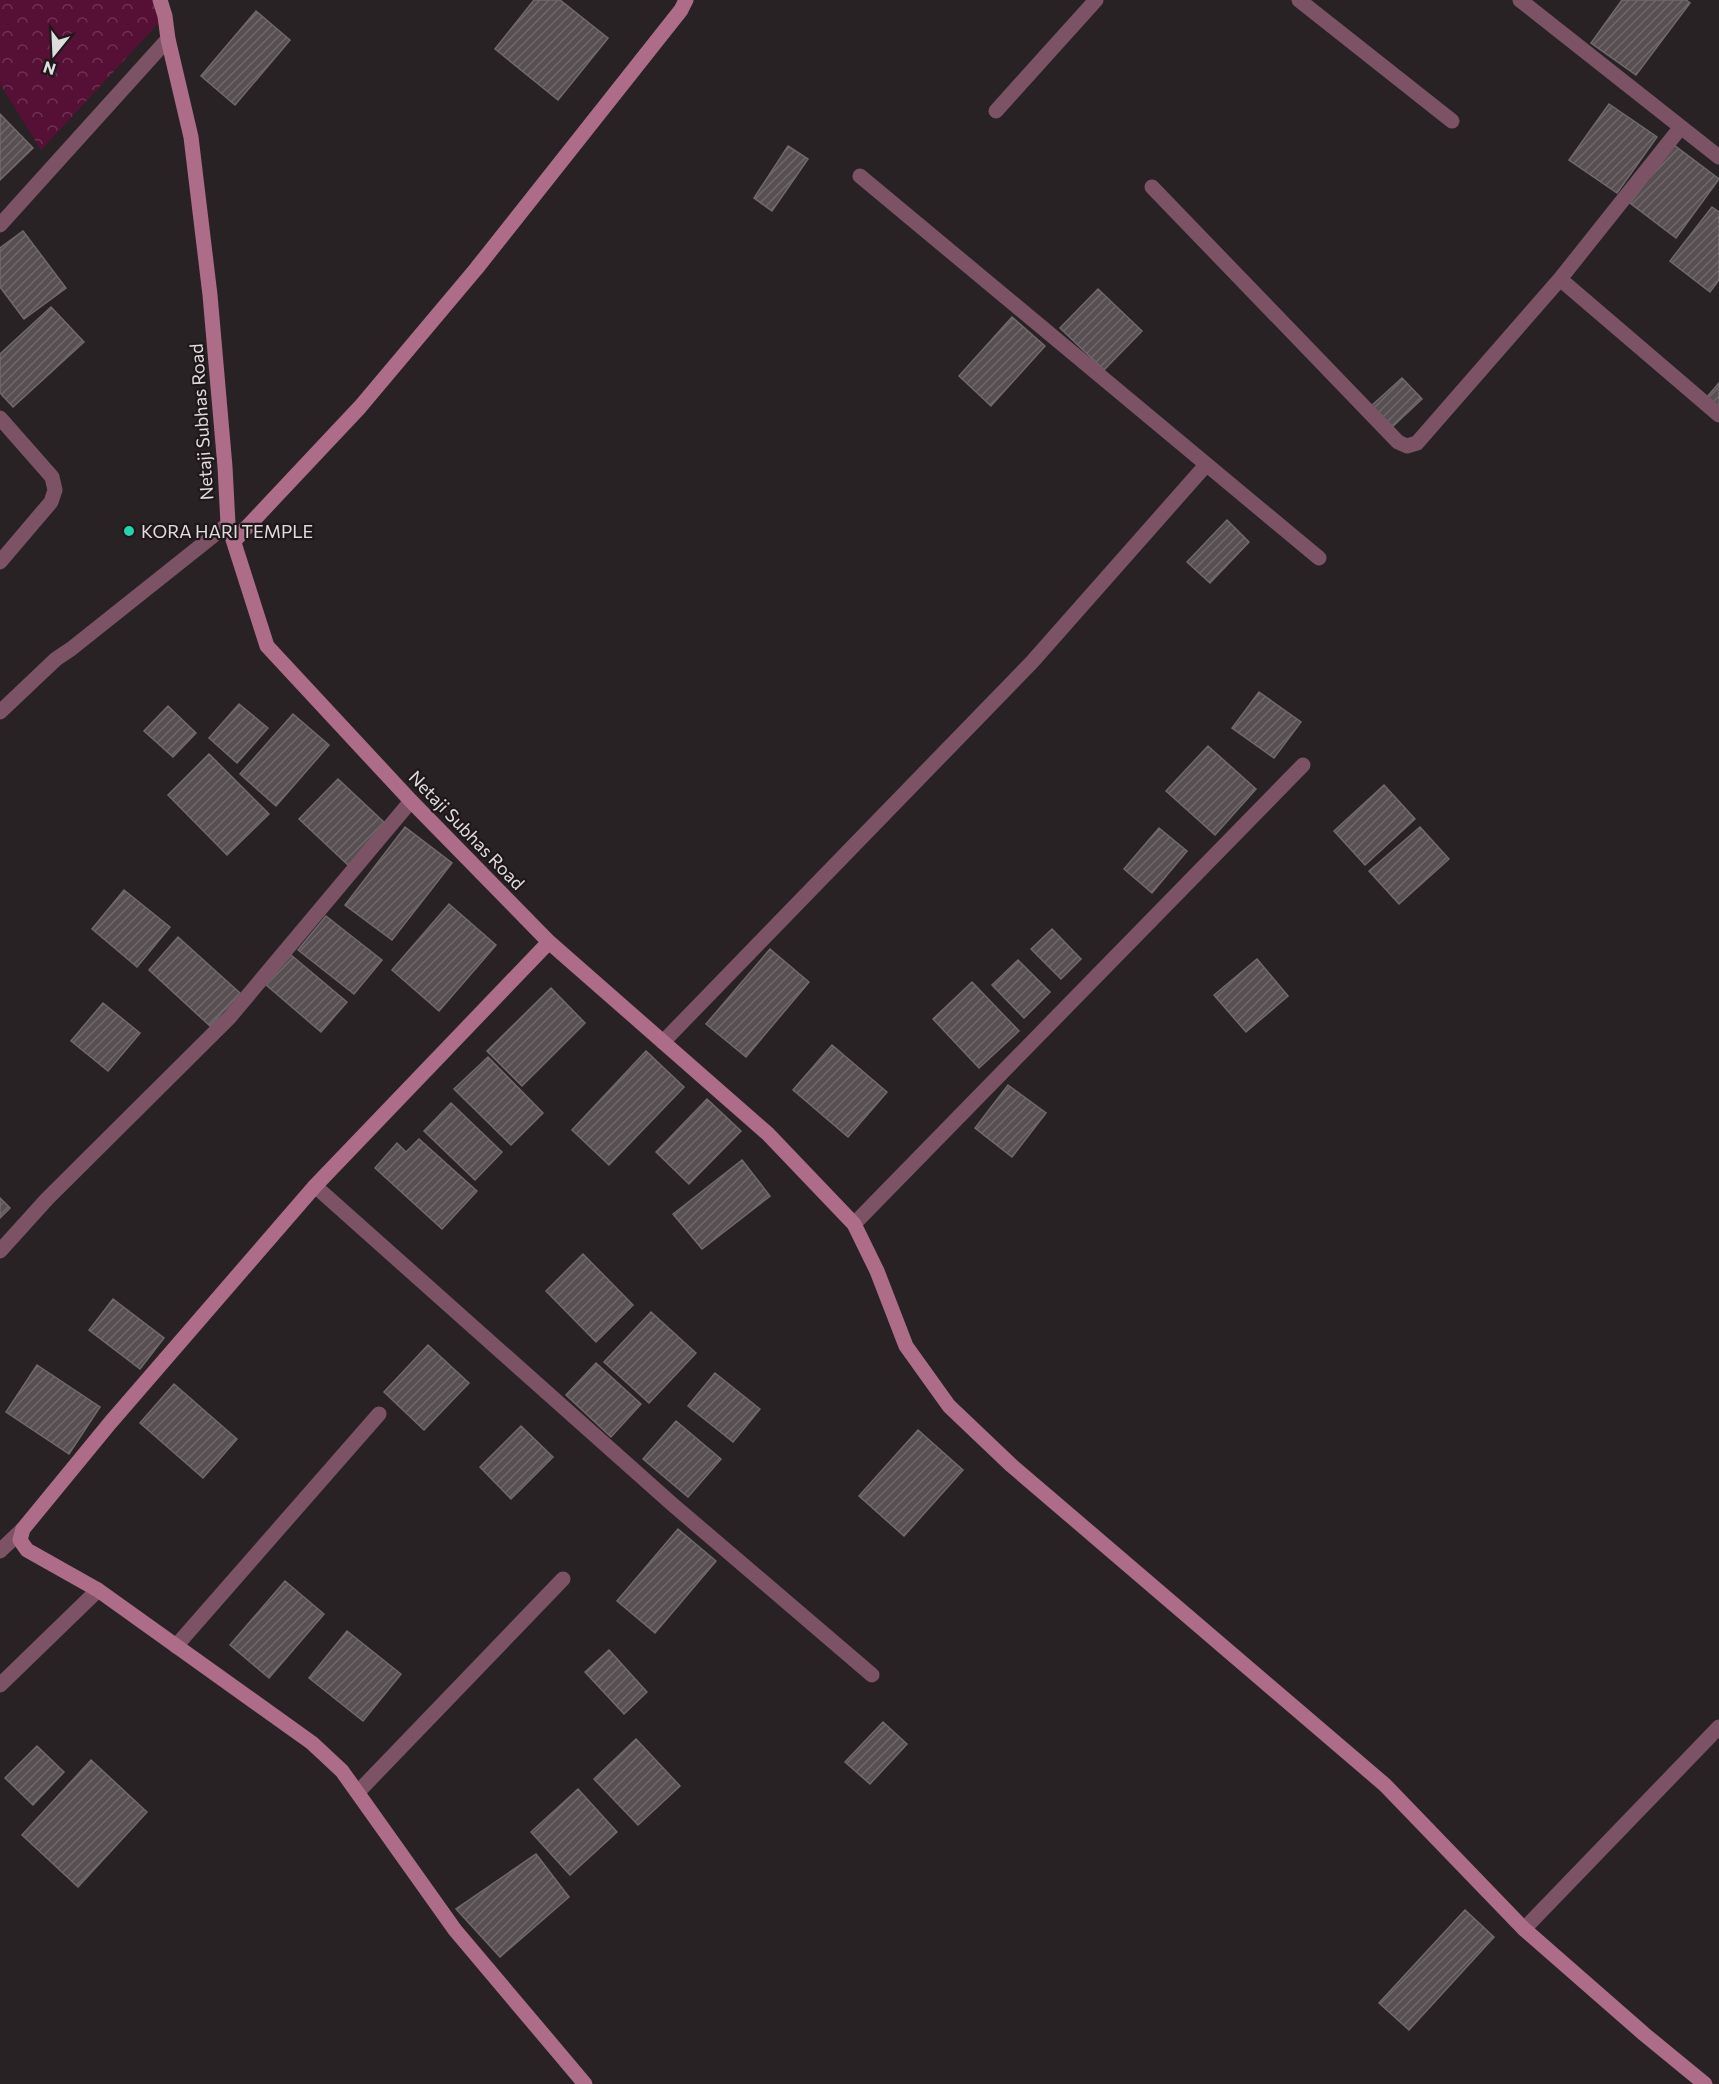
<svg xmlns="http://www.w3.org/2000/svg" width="1719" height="2084" font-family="Commissioner,sans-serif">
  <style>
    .park { fill: url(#park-crowns) }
    .building { fill: url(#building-hatch); stroke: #71696c; stroke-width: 1.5 }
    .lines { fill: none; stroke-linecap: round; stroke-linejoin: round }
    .street { stroke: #7c5364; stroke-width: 15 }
    .secondary { stroke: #ad6d88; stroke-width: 15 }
    .poi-dot { fill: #23d5af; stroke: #1e181b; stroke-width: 2 }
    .labels { text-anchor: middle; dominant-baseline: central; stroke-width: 4.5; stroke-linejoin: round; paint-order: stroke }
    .street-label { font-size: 18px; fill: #e0dcdd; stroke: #1e181b }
    .poi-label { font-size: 18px; fill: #e0dcdd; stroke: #1e181b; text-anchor: start }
  </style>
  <defs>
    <pattern id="park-crowns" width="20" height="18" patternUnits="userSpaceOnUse" patternTransform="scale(1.5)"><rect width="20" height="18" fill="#561035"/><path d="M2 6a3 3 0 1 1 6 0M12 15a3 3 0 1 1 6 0" fill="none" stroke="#6e3252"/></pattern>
    <pattern id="building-hatch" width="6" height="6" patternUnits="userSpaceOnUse" patternTransform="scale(1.5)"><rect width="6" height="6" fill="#574f52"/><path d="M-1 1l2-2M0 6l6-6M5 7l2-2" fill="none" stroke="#6f686a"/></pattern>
  </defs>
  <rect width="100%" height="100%" fill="#282224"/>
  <path class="park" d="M0 0H161L165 16 41 150 0 84Z"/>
  <path class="building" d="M534 0H560L608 38 558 100 495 49Z
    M1622 0H1686L1690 3 1636 75 1591 43Z
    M256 11 290 40 235 105 201 76Z
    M1609 104 1657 137 1617 193 1569 160Z
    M0 114 33 148 0 180Z
    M1674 145 1719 179 1676 238 1630 203Z
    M788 146 808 159 772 211 754 198Z
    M1712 207 1719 212V280L1710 292 1670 261Z
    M23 231 66 288 24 319 0 287V248Z
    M1098 289 1142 331 1104 370 1060 328Z
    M51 307 84 342 13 407 0 393V354Z
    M1012 317 1045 346 991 406 959 376Z
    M1402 378 1422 399 1390 429 1370 407Z
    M1719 383V407L1707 397Z
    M1227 520 1249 542 1210 583 1187 562Z
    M1259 692 1301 722 1274 758 1232 728Z
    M239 704 268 728 237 763 209 738Z
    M168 706 196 733 173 757 144 731Z
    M293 714 329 745 276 806 240 774Z
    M1208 746 1256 789 1215 835 1166 791Z
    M209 754 269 814 227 855 168 795Z
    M338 779 387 825 348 865 299 819Z
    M1384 785 1415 819 1365 865 1334 831Z
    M405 827 452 863 392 940 345 905Z
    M1420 827 1449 859 1399 904 1369 871Z
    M1159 828 1187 851 1152 893 1124 869Z
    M124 890 170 927 137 967 92 929Z
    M449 904 496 945 439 1011 392 970Z
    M326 916 382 960 354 994 298 950Z
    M1052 929 1081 959 1061 979 1031 949Z
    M178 937 240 993 210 1026 149 970Z
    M770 949 809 982 746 1057 706 1024Z
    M291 955 347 1002 321 1032 265 984Z
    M1257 959 1288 996 1246 1032 1214 995Z
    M1018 960 1050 992 1024 1018 992 985Z
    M972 982 1019 1031 979 1068 933 1019Z
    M551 988 585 1023 522 1086 487 1051Z
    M103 1003 140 1033 108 1071 71 1041Z
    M832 1045 887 1092 848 1137 793 1090Z
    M646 1051 684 1087 609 1165 572 1130Z
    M488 1057 543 1113 511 1145 454 1089Z
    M1008 1085 1046 1113 1012 1157 975 1128Z
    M707 1099 741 1131 689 1184 656 1152Z
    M451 1103 502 1152 475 1180 424 1131Z
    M419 1139 477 1191 442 1229 375 1168 397 1143 406 1152Z
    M742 1160 770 1196 702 1249 673 1214Z
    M0 1198 10 1208 0 1218Z
    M583 1254 633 1305 596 1342 546 1291Z
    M113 1299 164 1338 140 1369 89 1330Z
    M651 1312 696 1353 649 1403 604 1362Z
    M428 1345 469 1383 424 1430 384 1392Z
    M596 1363 641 1404 611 1437 566 1395Z
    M37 1365 100 1407 69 1454 6 1412Z
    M715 1373 760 1409 733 1442 688 1406Z
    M174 1384 237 1439 203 1478 140 1423Z
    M676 1421 721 1459 688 1497 643 1459Z
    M521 1426 553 1457 511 1499 480 1467Z
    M918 1430 963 1470 904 1536 859 1496Z
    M678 1529 716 1561 655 1633 617 1601Z
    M285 1581 324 1614 269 1678 230 1645Z
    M347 1631 401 1674 363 1721 309 1678Z
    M609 1650 647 1692 624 1714 585 1672Z
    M883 1722 907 1744 870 1784 845 1762Z
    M636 1739 680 1786 638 1825 594 1779Z
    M37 1746 64 1772 33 1805 5 1778Z
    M91 1760 147 1812 78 1887 22 1835Z
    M578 1789 617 1832 570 1875 531 1832Z
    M536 1854 569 1897 500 1957 456 1909Z
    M1465 1910 1494 1937 1409 2030 1379 2003Z"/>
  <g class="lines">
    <path class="street" d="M1299 0 1452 121
      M1520 0 1719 157
      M996 111 1096 0
      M860 176 1319 558
      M1152 187 1398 442 1407 446 1417 443 1560 279 1681 127
      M0 225 168 39
      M1560 279 1719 415
      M0 418 52 477 55 490 51 502 0 562
      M0 712 56 659 71 649 228 524
      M663 1042 1032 662 1206 465
      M315 1186 672 1504 872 1675
      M854 1224 1303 765
      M0 1251 47 1199 229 1018 411 801
      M0 1551 23 1529
      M176 1646 379 1414
      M0 1685 98 1590
      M358 1792 563 1579
      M1524 1929 1719 1727"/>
    <path class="secondary" d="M160 0 165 16 168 39 191 137 210 295 225 467 228 524 267 646 411 801 549 942
      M234 541 360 407 476 269 681 10 686 0
      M585 2084 455 1930 342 1771 312 1743 98 1590 27 1550 20 1540 23 1529 110 1423 315 1186 549 942 768 1134 854 1224 877 1271 906 1346 949 1406 1011 1465 1385 1785 1524 1929 1644 2034 1705 2084"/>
  </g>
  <circle class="poi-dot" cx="129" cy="531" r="6"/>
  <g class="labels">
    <g class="street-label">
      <text transform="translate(201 422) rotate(-94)">Netaji Subhas Road</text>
      <text transform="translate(467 830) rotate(46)">Netaji Subhas Road</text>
    </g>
    <g class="poi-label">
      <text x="141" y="531">KORA HARI TEMPLE</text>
    </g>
  </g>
  <g transform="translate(54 54) rotate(198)" stroke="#1e181b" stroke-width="4.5" paint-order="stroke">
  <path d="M0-4.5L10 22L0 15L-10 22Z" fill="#e0dcdd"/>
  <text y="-9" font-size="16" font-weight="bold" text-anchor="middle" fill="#e0dcdd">N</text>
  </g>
</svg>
